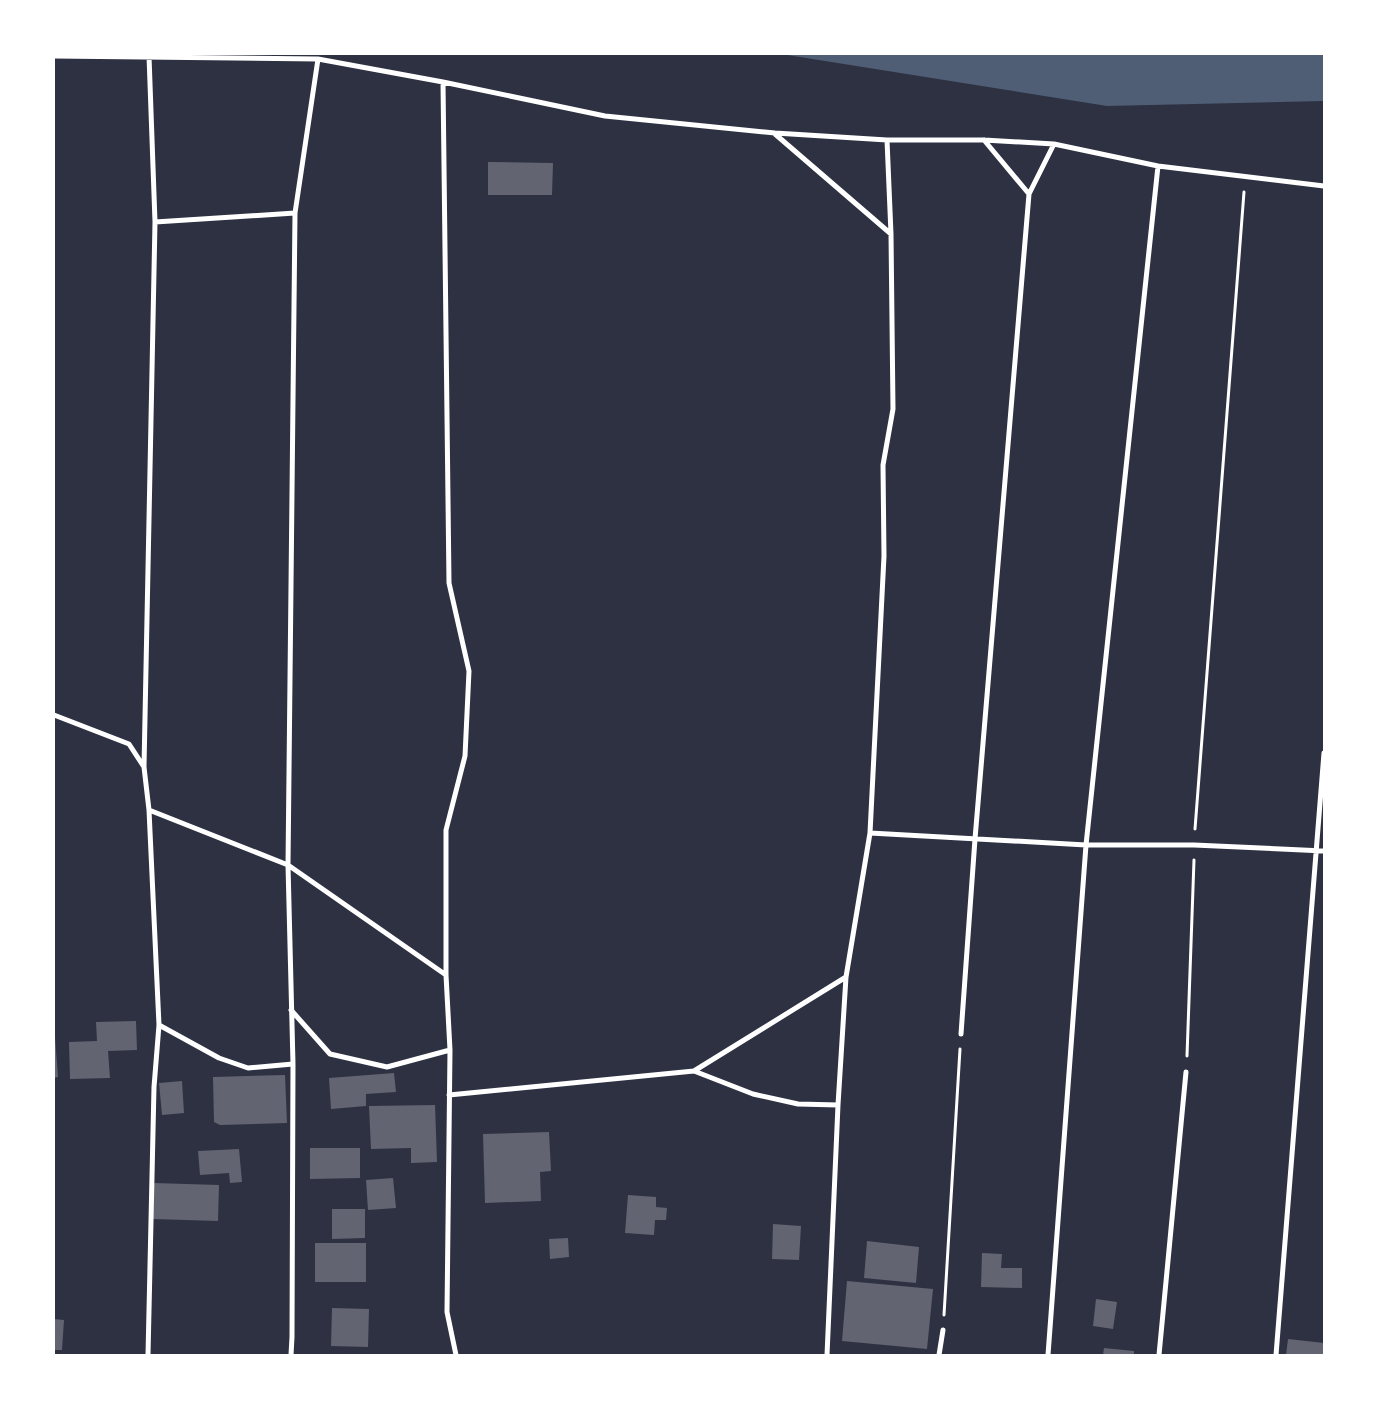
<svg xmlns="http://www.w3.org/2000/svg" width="1378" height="1409" font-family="Cabin,sans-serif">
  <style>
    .water { fill: #4f5d75 }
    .building { fill: #626471 }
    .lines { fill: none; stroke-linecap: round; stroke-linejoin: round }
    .path { stroke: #fff; stroke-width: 3 }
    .minor { stroke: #fff; stroke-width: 5 }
  </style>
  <rect width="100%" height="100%" fill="#2d3142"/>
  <path class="water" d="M781 54H1324V101L1107 106Z"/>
  <path class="building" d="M488 162 553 163 552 195H488Z
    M136 1021 137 1050 108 1051 110 1078 70 1079 69 1042 97 1041 96 1022Z
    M54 1037H55L58 1077 54 1078Z
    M394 1073 396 1092 366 1094V1106L331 1109 329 1078Z
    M285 1075 287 1123 220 1125 214 1122 213 1077Z
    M182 1081 184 1113 162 1115 159 1083Z
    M435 1105 437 1162 411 1163V1148L371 1149 369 1106Z
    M549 1132 551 1171 540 1172 541 1201 485 1203 483 1134Z
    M310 1148H360V1178L310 1179Z
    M239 1149 242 1182 230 1183 229 1173 200 1175 198 1151Z
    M393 1178 396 1208 368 1210 366 1180Z
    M154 1183 219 1185 218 1221 153 1219Z
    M628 1195 656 1197V1207L667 1208 666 1220H655L654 1235 625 1233Z
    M332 1209H365V1238L332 1239Z
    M773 1224 801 1226 799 1260 772 1259Z
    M568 1238 569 1257 550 1259 549 1239Z
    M867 1241 919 1247 916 1283 864 1278Z
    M315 1243H366V1282H315Z
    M982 1253 1002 1254 1001 1268H1022V1288L981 1287Z
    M847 1281 933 1289 927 1349 842 1341Z
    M1096 1299 1117 1302 1113 1329 1093 1326Z
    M332 1308 369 1309 368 1347 331 1346Z
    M54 1319 64 1320 62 1350H54Z
    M1288 1339 1324 1343V1355H1286Z
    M1104 1348 1134 1351V1355H1103Z"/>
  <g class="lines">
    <path class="path" d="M1195 829 1244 192
      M1187 1056 1194 860
      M944 1315 960 1049"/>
    <path class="minor" d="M54 56 318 59 443 82 605 116 775 133 887 140H984L1054 144 1158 166 1324 186
      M443 82 449 583 469 671 465 756 446 830V975L450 1050 447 1312 456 1355
      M775 134 891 234
      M984 140 1029 194
      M155 222 295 213
      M54 715 129 744 144 767
      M149 810 288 865 446 975
      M870 833 1086 845H1194L1324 851
      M291 1010 330 1054 387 1067 450 1050
      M159 1025 219 1058 248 1068 293 1064
      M961 1034 975 839 1029 194 1054 144
      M694 1071 753 1094 798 1104 838 1105
      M449 1095 694 1071 846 977
      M148 1355 154 1087 159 1025 149 810 144 767 155 222 149 56
      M291 1355 292 1337 293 1064 288 865 295 213 318 59
      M827 1355 838 1105 846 977 870 833 884 556 883 465 893 409 891 234 887 140
      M939 1355 943 1330
      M1048 1355 1086 845 1158 166
      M1159 1355 1186 1072
      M1276 1355 1324 753"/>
  </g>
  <rect width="1378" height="1409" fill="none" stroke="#ffffff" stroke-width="110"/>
</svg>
